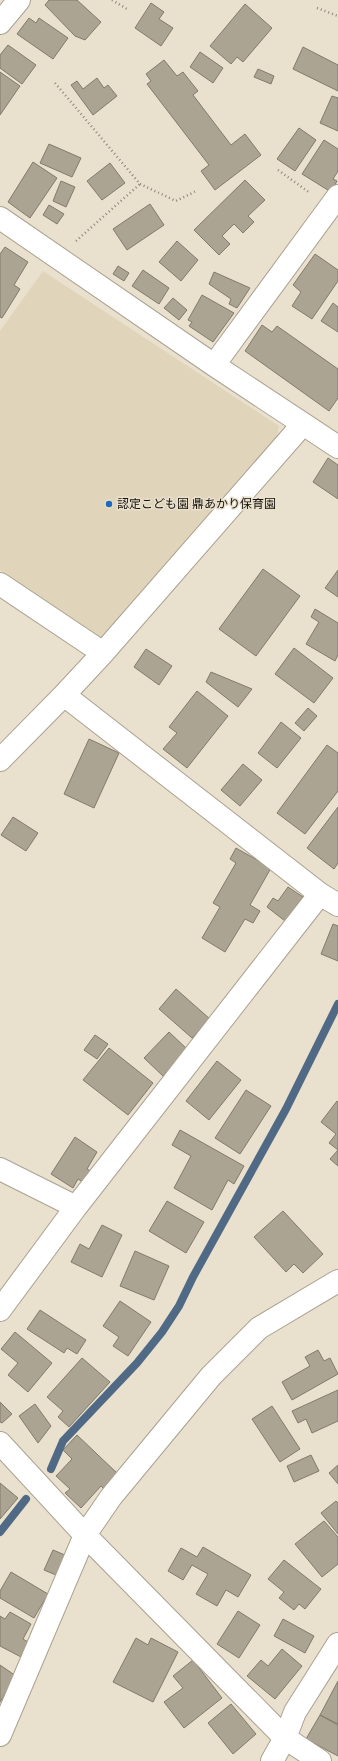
<svg xmlns="http://www.w3.org/2000/svg" width="338" height="1761" font-family="'Nunito Sans','Noto Sans JP',sans-serif">
  <style>
    .built { fill: #e0d4bb }
    .lines { fill: none; stroke-linecap: round; stroke-linejoin: round }
    .stream { stroke: #506a86; stroke-width: 8 }
    .building { fill: #aca493; stroke: #827a6a }
    .minor-casing { stroke: #aaa291; stroke-width: 24 }
    .path { stroke: #8d867a; stroke-width: 2.5; stroke-dasharray: 1 3; stroke-linecap: butt }
    .minor { stroke: #fff; stroke-width: 22 }
    .poi-dot { fill: #1c6cbb; stroke: #eae0ce; stroke-width: 1.5 }
    .labels { text-anchor: middle; dominant-baseline: central; stroke-width: 3; stroke-linejoin: round; paint-order: stroke }
    .poi-label { font-size: 12px; fill: #15120c; stroke: #eae0ce; text-anchor: start }
  </style>
  <rect width="100%" height="100%" fill="#eae0ce"/>
  <path class="built" d="M43 271 279 426 277 437 102 639 0 570V331Z"/>
  <g class="lines">
    <path class="stream" d="M51 1469 63 1441 137 1363 162 1332 179 1306 193 1277 286 1109 338 1004
      M0 1532 26 1499"/>
  </g>
  <path class="building" d="M49 0H77L101 22 85 40 75 36 45 5Z
    M151 3 164 12 159 19 173 28 161 46 135 28Z
    M245 4 272 28 243 62 237 57 231 64 210 46Z
    M29 18 36 23 39 18 68 38 53 59 17 34Z
    M8 45 36 65 22 84 0 68V55Z
    M303 47 338 65V91L293 69Z
    M200 52 223 68 213 83 190 67Z
    M164 60 177 76 183 72 198 91 193 95 231 145 245 134 261 155 215 190 201 171 209 165 147 84 151 81 146 74Z
    M258 69 274 76 271 84 254 77Z
    M0 72 20 86 0 115Z
    M97 78 104 88 108 85 117 96 93 115 71 85 77 81 83 89Z
    M332 96 338 98V131L320 123Z
    M299 128 316 140 295 171 277 159Z
    M324 140 338 149V171L333 179 337 181 331 192 302 174Z
    M49 144 81 158 72 177 40 163Z
    M33 162 57 178 30 218 8 202Z
    M110 163 125 183 102 200 87 181Z
    M245 180 265 200 248 216 254 222 243 233 234 224 222 236 230 244 219 255 194 230Z
    M61 181 75 187 66 207 53 201Z
    M150 204 164 225 127 250 113 229Z
    M49 205 64 214 57 224 43 215Z
    M177 241 198 260 181 281 159 262Z
    M5 247 28 262 14 285 20 289 2 318 0 317V254Z
    M315 254 338 270V281L312 319 292 306 301 292 293 285Z
    M118 266 129 273 124 281 113 274Z
    M143 270 169 288 159 304 132 286Z
    M214 272 250 288 237 308 229 304 231 299 209 284Z
    M202 295 234 313 213 342 189 326 192 322 188 320Z
    M173 298 187 310 179 320 164 308Z
    M333 303 338 307V332L321 321Z
    M262 325 272 332 277 326 338 369V398L329 411 245 351Z
    M328 458 338 465V499L313 482Z
    M263 569 300 596 256 656 219 629Z
    M338 570V597L325 588Z
    M315 609 338 623V655L335 661 306 644 319 622 311 617Z
    M294 648 333 678 314 703 275 674Z
    M146 649 172 666 159 685 134 667Z
    M211 672 252 689 238 707 206 682Z
    M197 691 228 716 187 768 163 749 177 733 169 727Z
    M308 708 317 716 304 731 295 723Z
    M281 722 301 738 277 768 258 753Z
    M89 739 119 753 94 808 64 794Z
    M327 745 338 753V791L305 834 277 813Z
    M243 764 262 780 240 806 221 790Z
    M338 807V863L334 869 307 848Z
    M13 817 38 833 26 851 1 835Z
    M236 848 271 868 250 905 260 911 253 923 245 919 225 952 202 938 220 907 213 903 236 863 230 859Z
    M288 887 303 897 285 921 267 907 273 898 278 901Z
    M333 924 338 926V961L321 954Z
    M176 989 210 1019 192 1038 159 1009Z
    M169 1032 187 1049 163 1076 144 1058Z
    M95 1035 108 1044 97 1059 84 1050Z
    M109 1048 153 1083 128 1115 83 1080Z
    M217 1061 241 1080 209 1120 186 1101Z
    M246 1090 271 1106 240 1154 215 1138Z
    M337 1101 338 1102V1166L330 1159 338 1150 329 1143 336 1134 321 1122Z
    M180 1130 244 1166 234 1184 228 1180 212 1210 174 1188 191 1156 172 1145Z
    M75 1137 97 1152 87 1169 94 1173 86 1184 78 1179 73 1188 51 1174Z
    M167 1201 204 1222 186 1253 149 1231Z
    M283 1211 323 1254 303 1273 294 1264 286 1272 254 1237Z
    M102 1225 122 1235 102 1277 71 1262 80 1244 89 1249Z
    M135 1251 169 1266 154 1300 120 1286Z
    M120 1301 151 1322 128 1356 113 1346 119 1337 103 1326Z
    M40 1310 86 1340 77 1354 67 1348 64 1353 27 1329Z
    M15 1332 52 1363 28 1392 8 1375 18 1363 1 1349Z
    M318 1350 324 1361 330 1358 338 1374 292 1400 282 1382 310 1366 305 1357Z
    M82 1358 110 1382 69 1427 58 1417 63 1411 47 1397Z
    M338 1390V1421L312 1433 306 1419 298 1423 292 1411Z
    M0 1402 12 1414 2 1423 0 1422Z
    M35 1404 51 1426 38 1443 19 1416Z
    M272 1406 300 1449 280 1462 252 1419Z
    M77 1435 118 1474 104 1489 101 1486 81 1508 65 1493 70 1489 56 1476 72 1459 63 1450Z
    M311 1455 319 1471 294 1482 287 1466Z
    M338 1465V1484L329 1473Z
    M0 1483 18 1498 0 1519Z
    M336 1501 338 1503V1534L321 1513Z
    M324 1521 338 1537V1564L322 1577 295 1544Z
    M203 1547 251 1575 238 1597 226 1590 217 1606 196 1594 208 1574 192 1565 183 1580 168 1571 181 1548 197 1557Z
    M53 1550 65 1555 56 1575 44 1570Z
    M284 1560 321 1589 305 1609 299 1604 294 1610 279 1598 284 1592 268 1579Z
    M11 1572 48 1594 34 1618 0 1598V1591Z
    M238 1611 260 1625 239 1658 217 1644Z
    M10 1612 31 1624 23 1639 28 1642 21 1657 0 1646V1616L5 1619Z
    M283 1619 314 1636 305 1653 274 1636Z
    M136 1638 148 1645 151 1638 178 1652 153 1702 113 1682Z
    M282 1649 302 1666 275 1699 247 1676 261 1660 268 1666Z
    M193 1660 222 1698 184 1728 164 1702 183 1688 173 1676Z
    M0 1665 16 1676 0 1702Z
    M338 1681V1724L320 1715Z
    M231 1704 256 1734 233 1754 208 1723Z
    M320 1715 338 1725V1756L306 1739Z"/>
  <g class="lines">
    <g class="minor-casing">
      <path id="minor" d="M0 23 19 0
        M0 218 214 365 338 447
        M214 365 338 196
        M303 424 103 653 64 695 320 894 338 905
        M0 584 103 653
        M0 760 64 695
        M0 1169 76 1207
        M0 1310 76 1207 320 894
        M0 1443 85 1535 285 1738 320 1761
        M0 1735 85 1535 111 1497 211 1376 259 1328 338 1281
        M272 1761 285 1738 295 1712 338 1644"/>
    </g>
    <path class="path" d="M112 0 127 9
      M317 8 338 16
      M55 83 140 184 176 201 196 191
      M278 170 310 193
      M76 241 140 184"/>
    <use href="#minor" class="minor"/>
  </g>
  <circle class="poi-dot" cx="109" cy="504" r="4"/>
  <g class="labels">
    <g class="poi-label">
      <text x="117" y="504">認定こども園 鼎あかり保育園</text>
    </g>
  </g>
</svg>
